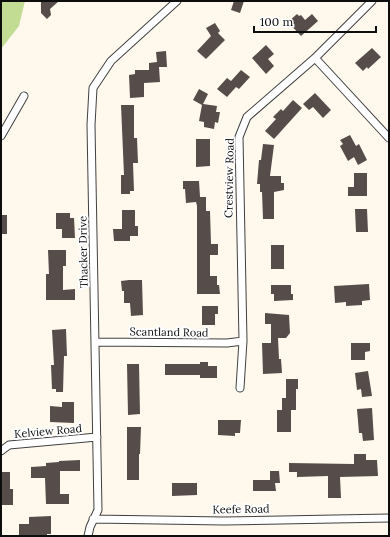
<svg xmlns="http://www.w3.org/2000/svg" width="390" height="537" font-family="Lora,serif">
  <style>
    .forest { fill: #c3dc94 }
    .building { fill: #564c49 }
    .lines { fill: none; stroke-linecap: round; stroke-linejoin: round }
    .street-casing { stroke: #404040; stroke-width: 9 }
    .street { stroke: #fff; stroke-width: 7 }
    .labels { text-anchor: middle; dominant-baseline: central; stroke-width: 4; stroke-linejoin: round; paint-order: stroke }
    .street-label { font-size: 11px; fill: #0d0d0d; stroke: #fff }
  </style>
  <rect width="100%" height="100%" fill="#fff8ed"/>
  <path class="forest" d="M1 1H25L19 26 1 49Z"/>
  <path class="building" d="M41 1H59L50 9 51 15 47 19 41 13Z
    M234 1H244L240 13 231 10Z
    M297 14 299 16 301 15 305 20 312 14 318 21 301 36 288 22Z
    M215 23 220 31 218 33 225 40 206 59 197 51 211 36 206 28Z
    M266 45 274 54 268 59 274 66 266 74 252 58Z
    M372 48 381 57 368 69 367 67 363 71 355 63Z
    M166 51 167 67H159L160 82 144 83V97L130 98 129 75 135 74V70H149V63L157 62 156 52Z
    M241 70 250 77 239 89 236 87 227 97 217 89 227 78 231 81Z
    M199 89 208 94 203 104 217 106 216 112H220L218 123 215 122 214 129 204 127V122L199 121 202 105 193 100Z
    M315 93 331 110 323 118 313 107 309 110 303 104Z
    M293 100 302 108 274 139 265 131 276 119 273 117 281 109 283 111Z
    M121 105H134V138H137L138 163H133L134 191H130V194H121V175H124Z
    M350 135 356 146 359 144 367 160 358 165 354 157 348 161 340 146 343 144 340 140Z
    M196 139H210V166L196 167Z
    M263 144 274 145 270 176H281V183H284V190L274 192V219H263L262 192H260V184H257L259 160H261Z
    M354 173H367V196H348V187H354Z
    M183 181H199L200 197H206V211H210L211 244H218V255H210V276H217V285H219L220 294H197V206L196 202 186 203 185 189H183Z
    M355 209H367L368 232H356Z
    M122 210H135V226H138V236H130V241H114L113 229H122Z
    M56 213H70V218H74L75 238H62V229H56Z
    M1 215H7V234H1Z
    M271 245H284V269H271Z
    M48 250H66V266H63V290L75 289V300H46V274H49Z
    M129 280H142L143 315 131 316 130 303H124V291H122L121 281Z
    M369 284 370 300 362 301V305L346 306V302L335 303 334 286Z
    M271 285H291V294H293V300L274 301V294H271Z
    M202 306H218V314H215V325H202Z
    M265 313 289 315 290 333 286 338H278L279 359H281L282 373 263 374 262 343H271V324H265Z
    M66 329 67 356H64L63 392H56V389H52L51 365H54L52 330Z
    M351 343H370V351L365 352V360H351Z
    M200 362H208V366H217V378H200V375H165V364H200Z
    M127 364H139L140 414 128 415Z
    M368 371 372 396 362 397 361 389 357 390 355 373Z
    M286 379H298V389H296V410H291V432H277V410H282V398H286Z
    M62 402H74V423L50 422V406L62 407Z
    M372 408 374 440 363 441 362 433H359L357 409Z
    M218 420H241L240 433H235V436L218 435Z
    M127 427H141L140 454H139V480H127Z
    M354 454H366V460H377L378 476 340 477 341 498H328V476L297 477V472H289V463L354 464Z
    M80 460V471H60V494H69V504H46L45 478H31V467L46 466V463L59 462V461Z
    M270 471H279L280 483H275L276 491H253V480H270Z
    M1 472H10V489H13V505H1Z
    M172 483H197V495L172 496Z
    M51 516V534H47V536H19V524H29V517Z"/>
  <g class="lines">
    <g class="street-casing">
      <path id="street" d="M315 58 389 138
        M1 136 24 96
        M96 342 227 343 243 341
        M240 388 243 341 239 137 247 117 315 58 372 1
        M1 451 9 445 97 437
        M93 519 224 521 389 518
        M88 536 90 527 98 510 91 125 93 88 111 61 177 1"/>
    </g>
    <use href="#street" class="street"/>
  </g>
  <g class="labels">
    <g class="street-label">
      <text transform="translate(229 178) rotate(-89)">Crestview Road</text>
      <text transform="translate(83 252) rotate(-91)">Thacker Drive</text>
      <text transform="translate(169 332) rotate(1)">Scantland Road</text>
      <text transform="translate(48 431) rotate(-5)">Kelview Road</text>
      <text transform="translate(241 509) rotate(-1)">Keefe Road</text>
    </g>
  </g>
  <rect width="390" height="537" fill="none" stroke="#0d0d0d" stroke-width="4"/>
  <path d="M254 26v6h122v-6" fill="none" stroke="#0d0d0d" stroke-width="2"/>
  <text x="260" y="26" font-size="12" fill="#0d0d0d" stroke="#ffffff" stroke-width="3" paint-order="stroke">100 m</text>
</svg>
